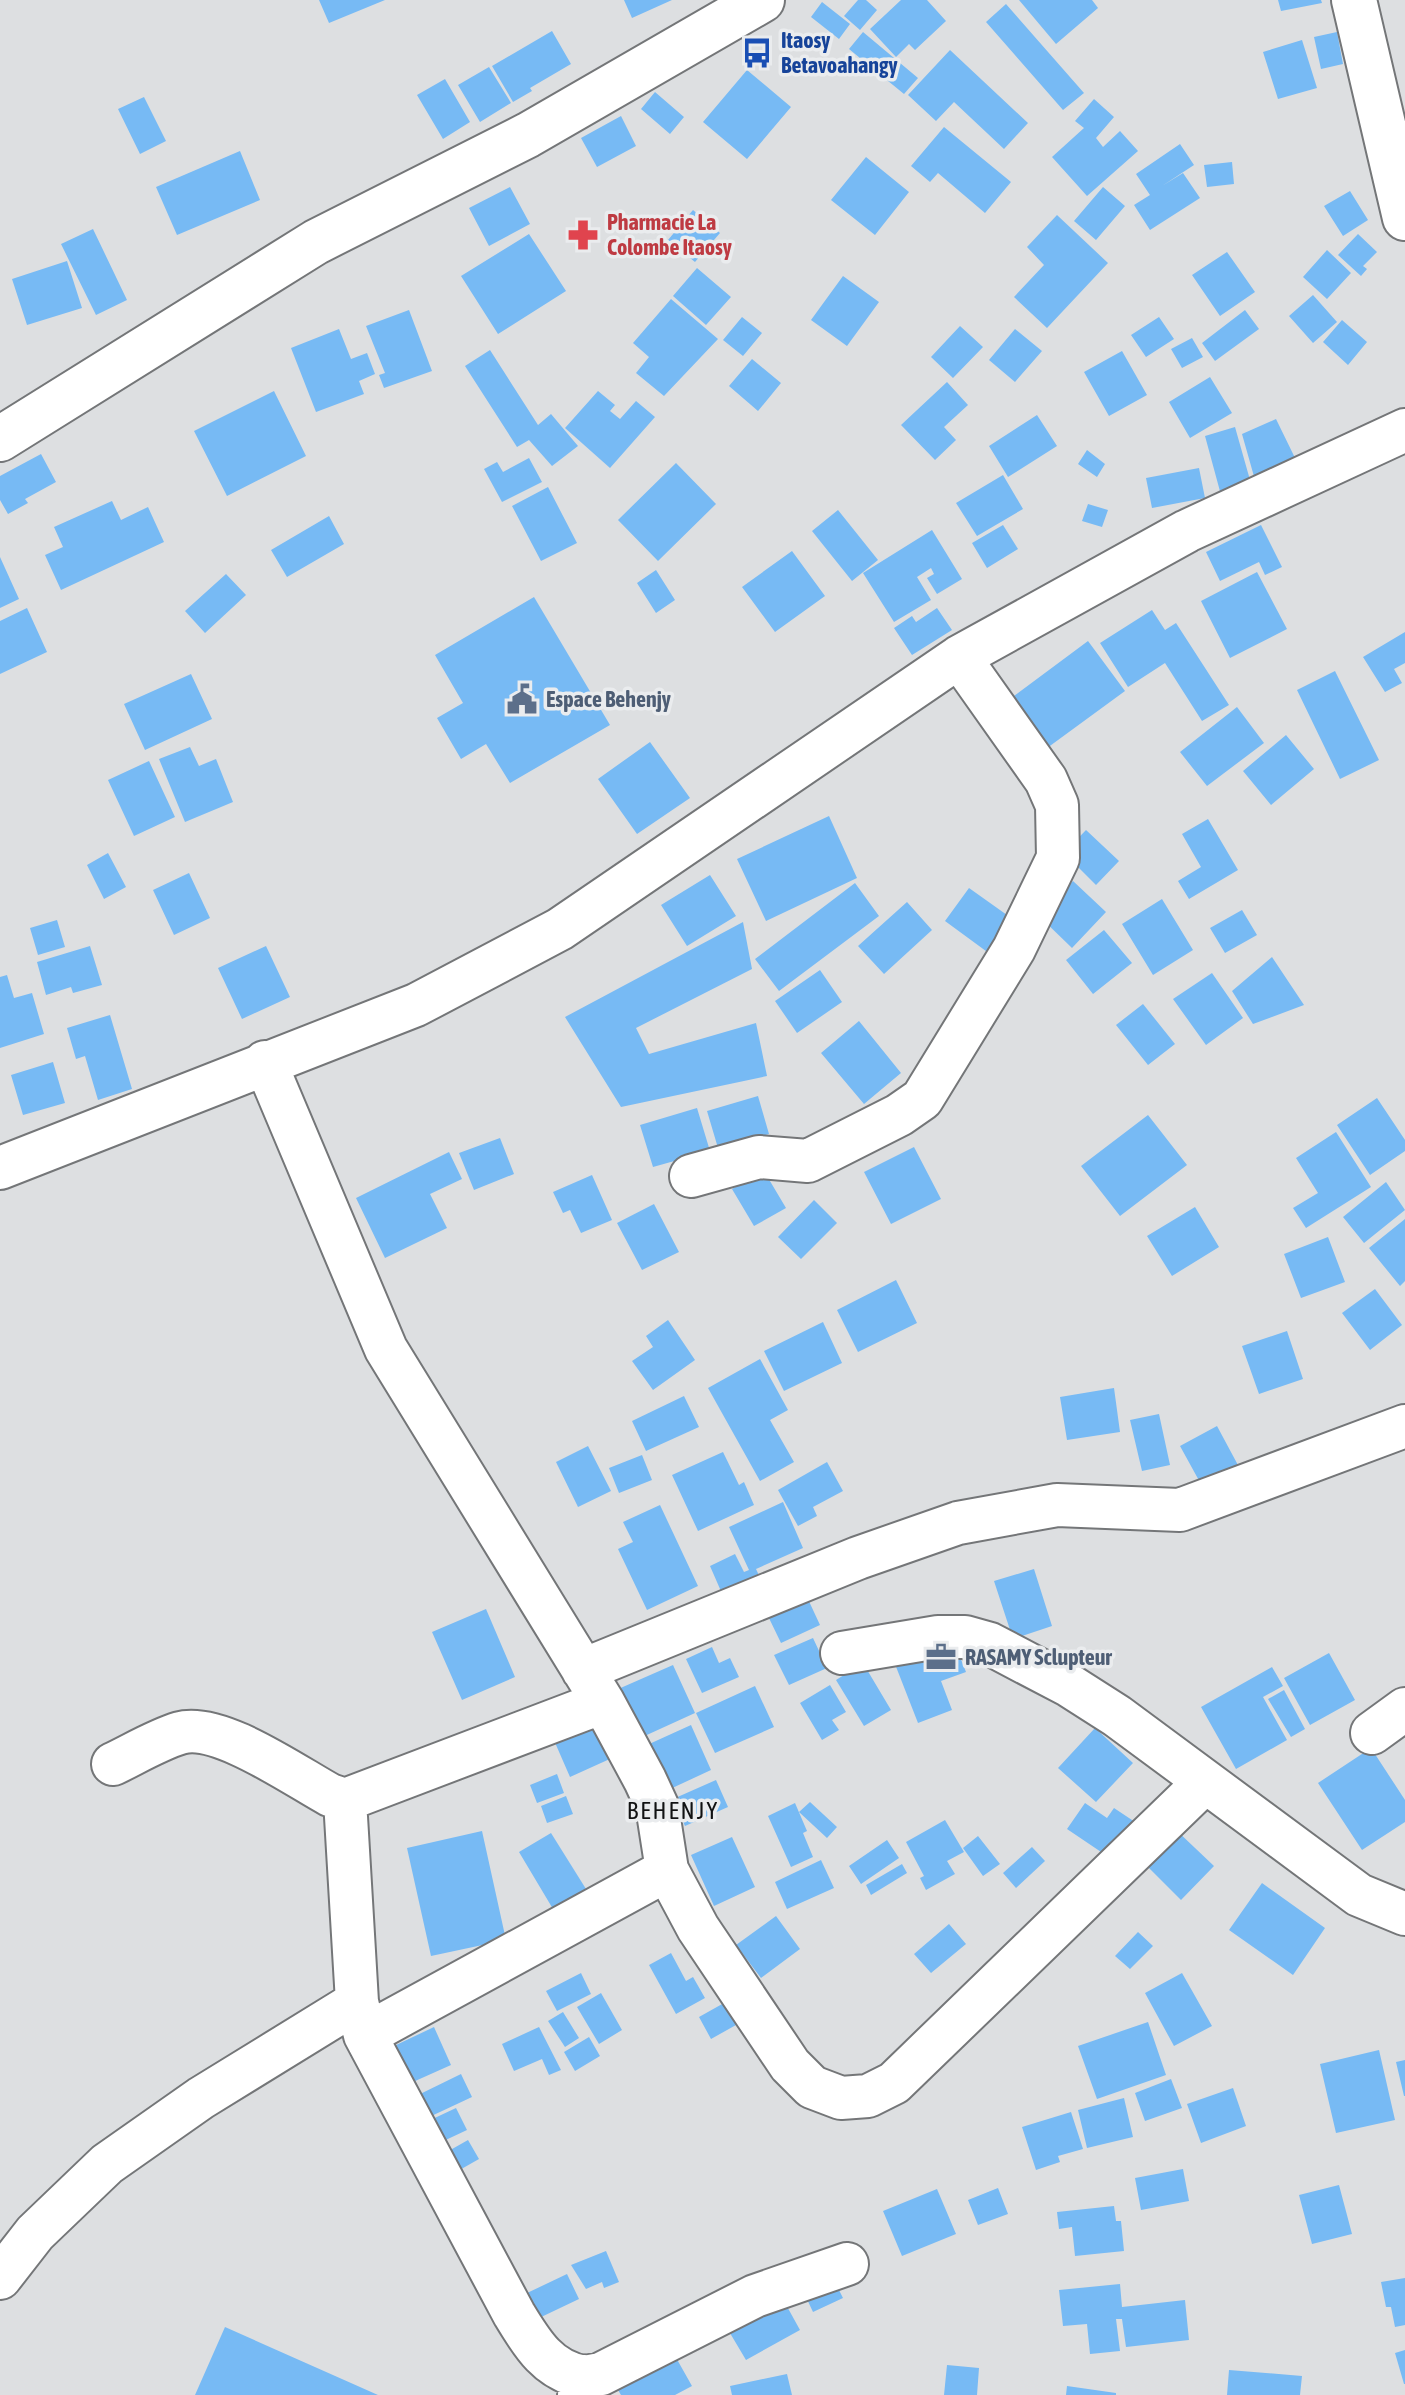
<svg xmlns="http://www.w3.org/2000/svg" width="1405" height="2395" font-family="'Asap Condensed',sans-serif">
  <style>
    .building { fill: #77baf4 }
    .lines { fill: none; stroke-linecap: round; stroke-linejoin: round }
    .minor-casing { stroke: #747678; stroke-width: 46 }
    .tertiary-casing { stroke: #747678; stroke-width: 48 }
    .minor { stroke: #fff; stroke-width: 42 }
    .tertiary { stroke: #fff; stroke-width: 44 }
    .labels { text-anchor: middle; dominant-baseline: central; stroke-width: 7; stroke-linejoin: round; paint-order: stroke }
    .transit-label { font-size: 22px; font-weight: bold; fill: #164399; stroke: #eaecee; text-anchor: start }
    .health-label { font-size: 22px; font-weight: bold; fill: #be3a42; stroke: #eaecee; text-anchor: start }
    .service-label { font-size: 22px; font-weight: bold; fill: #4e5e75; stroke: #eaecee; text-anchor: start }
    .neighbourhood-label { font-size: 24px; letter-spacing: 2px; fill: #111213; stroke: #eaecee }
  </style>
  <rect width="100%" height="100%" fill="#dddfe1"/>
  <path class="building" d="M319 0H385L329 23Z
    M624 0H672L632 18Z
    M858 0H866L877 10 860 30 844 16Z
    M901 0H927L946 21 915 50 909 44 896 57 870 29Z
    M1019 0H1092L1098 8 1056 44Z
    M1278 0H1321L1322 3 1281 11Z
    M822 2 850 24 839 39 811 17Z
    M1006 4 1084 93 1063 110 986 22Z
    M552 31 571 64 530 88 532 91 513 102 492 66Z
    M863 32 918 78 904 94 849 49Z
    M1337 32 1343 64 1321 69 1314 37Z
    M1302 40 1317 88 1278 99 1263 52Z
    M950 50 1028 123 1004 149 954 102 936 121 908 95Z
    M489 67 511 103 480 122 458 85Z
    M747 70 791 107 747 159 703 122Z
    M445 79 470 122 443 139 417 95Z
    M655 92 684 117 670 134 641 109Z
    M144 97 166 141 140 154 118 109Z
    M1094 99 1114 117 1096 138 1103 147 1120 131 1138 151 1087 196 1052 157 1084 128 1075 121Z
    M621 116 636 146 597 167 581 138Z
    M944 127 1011 182 985 213 938 173 930 182 911 166Z
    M1180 144 1194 165 1162 186 1183 173 1200 198 1150 230 1134 205 1150 195 1136 174Z
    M240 151 260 200 177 235 156 187Z
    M866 157 909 192 875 235 831 200Z
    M1232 162 1234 184 1207 187 1204 165Z
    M510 187 530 224 489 246 469 208Z
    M1103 187 1125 206 1096 240 1074 221Z
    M1350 191 1368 220 1343 236 1324 206Z
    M693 210 720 233 695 262 668 240Z
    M1057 215 1108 263 1047 328 1014 297 1044 265 1027 247Z
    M93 229 127 300 96 315 61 244Z
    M529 234 566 291 498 334 461 276Z
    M1358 234 1377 252 1363 266 1367 269 1361 276 1338 255Z
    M1327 250 1351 273 1327 299 1303 277Z
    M1227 252 1255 292 1220 316 1192 275Z
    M67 261 82 308 27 325 12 279Z
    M697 268 731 297 706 325 673 296Z
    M843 276 879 302 847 346 811 320Z
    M1313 295 1337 322 1313 343 1289 316Z
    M671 299 718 339 664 396 636 373 649 357 633 343Z
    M409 310 432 371 384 388 379 375 385 373 366 326Z
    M1245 310 1259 329 1215 361 1202 343Z
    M742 317 762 333 743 356 723 340Z
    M1159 317 1174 339 1146 357 1131 335Z
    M1342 320 1367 342 1348 365 1323 342Z
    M960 326 983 347 953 378 931 357Z
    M339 329 351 359 367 353 375 374 359 381 364 394 316 412 291 348Z
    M1015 329 1042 351 1015 382 989 360Z
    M1192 338 1203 357 1182 368 1171 349Z
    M490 350 538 425 551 414 578 446 552 466 529 440 517 447 465 366Z
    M1122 351 1147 395 1109 416 1084 372Z
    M752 359 781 383 758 411 729 386Z
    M1210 377 1232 413 1190 438 1169 402Z
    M947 382 968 405 944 427 956 440 935 460 901 425Z
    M274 391 306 456 227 496 194 431Z
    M598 391 615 405 610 411 620 419 636 401 655 417 610 468 565 428Z
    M1037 415 1057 446 1008 477 989 446Z
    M1276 419 1296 460 1255 480 1242 434Z
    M1235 427 1252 487 1221 495 1205 436Z
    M1087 450 1105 464 1097 477 1078 464Z
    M41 454 56 482 25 499 28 503 8 514 0 500V476Z
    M529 458 542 482 502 502 484 469 497 462 503 472Z
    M676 463 716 504 658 561 618 520Z
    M1199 468 1205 498 1152 508 1146 478Z
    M1003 475 1023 509 977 536 956 503Z
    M548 487 577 543 541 561 512 506Z
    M112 501 121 520 148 507 164 542 61 590 45 555 63 547 54 527Z
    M1088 504 1108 510 1102 527 1082 521Z
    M838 510 878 560 852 581 812 531Z
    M329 516 344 544 287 577 271 550Z
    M1003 525 1018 549 987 568 972 543Z
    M1261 525 1282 567 1265 575 1259 562 1220 581 1206 552Z
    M932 530 962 579 937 594 927 578 934 574 931 568 917 577 931 600 894 622 863 573Z
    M792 551 825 596 775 632 742 587Z
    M0 557 19 599 0 608Z
    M656 570 675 600 656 613 637 583Z
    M1257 572 1287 629 1230 658 1201 601Z
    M226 574 246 595 205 633 185 611Z
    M534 597 610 725 510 783 486 744 461 759 437 718 463 703 435 655Z
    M27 608 47 652 0 674V621Z
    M937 608 952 630 912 655 894 628 912 616 916 622Z
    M1152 610 1165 630 1176 623 1229 705 1202 721 1165 663 1128 687 1100 643Z
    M1405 632V663L1394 669 1402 683 1385 692 1363 657Z
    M1088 641 1125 691 1043 751 1006 702Z
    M1335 671 1379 760 1340 779 1297 690Z
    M191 674 212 719 145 750 124 704Z
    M1237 707 1264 743 1207 786 1180 752Z
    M1286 735 1314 769 1271 805 1243 771Z
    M650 742 690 798 637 834 598 779Z
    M190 747 199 766 216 759 233 802 185 822 159 759Z
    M149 761 175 817 134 836 108 780Z
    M829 816 857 878 766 921 737 859Z
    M1208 819 1238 870 1189 899 1178 881 1201 867 1182 834Z
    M1086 830 1119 861 1096 885 1064 853Z
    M108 853 126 887 104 899 87 865Z
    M189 873 210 918 174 935 153 890Z
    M710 875 736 916 687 946 661 905Z
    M1073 881 1106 912 1072 948 1039 916Z
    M855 883 879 916 779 991 755 959Z
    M969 888 1014 920 990 954 945 921Z
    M1162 899 1193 950 1153 975 1122 924Z
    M907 902 932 930 884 974 858 946Z
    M1242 910 1257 935 1225 953 1210 928Z
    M57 920 65 947 38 955 30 928Z
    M743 922 752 969 636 1028 649 1054 756 1023 767 1076 621 1107 565 1017Z
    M1104 930 1132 963 1093 994 1066 960Z
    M90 946 102 985 73 993 71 987 46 995 37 962Z
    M266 946 290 997 242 1019 218 968Z
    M1272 957 1304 1005 1253 1024 1232 991Z
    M820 970 842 1002 797 1033 775 1001Z
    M1212 973 1243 1018 1206 1045 1173 999Z
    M7 975 14 998 32 993 44 1034 0 1048V977Z
    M1143 1004 1175 1044 1148 1065 1116 1025Z
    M110 1015 132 1089 98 1100 85 1056 76 1059 67 1028Z
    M859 1021 901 1073 864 1104 821 1053Z
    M53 1062 65 1103 23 1115 11 1075Z
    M758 1096 769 1134 718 1148 707 1111Z
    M1377 1098 1405 1140V1151L1370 1175 1337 1125Z
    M697 1108 710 1151 653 1167 640 1125Z
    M1148 1115 1187 1165 1120 1216 1081 1166Z
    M1336 1132 1371 1187 1306 1228 1293 1208 1318 1193 1296 1158Z
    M500 1138 514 1174 474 1190 459 1153Z
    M914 1147 941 1199 891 1224 864 1172Z
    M449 1152 462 1179 430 1194 447 1228 385 1258 356 1198Z
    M764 1171 786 1208 754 1226 732 1189Z
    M592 1175 612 1220 581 1233 570 1210 563 1213 553 1192Z
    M1386 1182 1405 1210 1364 1243 1343 1217Z
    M814 1200 837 1223 801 1259 778 1237Z
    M654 1204 679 1252 642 1270 617 1223Z
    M1195 1207 1219 1247 1172 1276 1147 1236Z
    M1405 1219V1281L1400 1286 1369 1248Z
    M1328 1237 1345 1282 1301 1298 1284 1254Z
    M896 1280 917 1323 858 1352 837 1310Z
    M1375 1289 1402 1325 1370 1350 1342 1313Z
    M668 1320 695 1360 653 1390 632 1361 653 1347 646 1336Z
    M823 1322 842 1363 784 1391 764 1351Z
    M1287 1331 1303 1379 1259 1394 1242 1346Z
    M760 1359 788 1410 770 1420 794 1462 760 1481 708 1388Z
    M1114 1388 1120 1432 1067 1440 1060 1397Z
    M684 1396 699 1427 646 1451 632 1421Z
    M1159 1414 1170 1465 1142 1471 1130 1420Z
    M1217 1426 1239 1467 1202 1486 1180 1446Z
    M588 1446 611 1491 578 1507 556 1462Z
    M723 1452 739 1485 744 1482 754 1505 698 1531 672 1475Z
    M642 1455 652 1480 619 1493 609 1468Z
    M827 1462 843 1491 813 1507 817 1516 798 1526 778 1490Z
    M783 1502 803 1548 756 1569 765 1588 727 1605 710 1566 735 1554 744 1572 749 1570 729 1527Z
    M660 1505 698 1586 647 1610 618 1549 633 1542 623 1522Z
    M1034 1569 1052 1626 1013 1639 994 1581Z
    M807 1597 820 1625 781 1643 767 1614Z
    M486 1609 515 1677 462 1700 432 1632Z
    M952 1637 966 1672 941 1681 952 1710 918 1723 893 1659Z
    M813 1638 827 1668 789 1685 774 1655Z
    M712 1647 719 1663 730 1658 739 1677 702 1693 686 1659Z
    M1329 1653 1355 1700 1310 1725 1284 1678Z
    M863 1663 891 1710 864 1726 836 1680Z
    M673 1665 695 1713 638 1739 616 1690Z
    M1272 1667 1283 1686 1263 1697 1287 1740 1236 1769 1201 1707Z
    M830 1685 846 1712 832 1720 839 1730 822 1740 800 1703Z
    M755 1686 774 1727 715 1753 696 1713Z
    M1284 1690 1305 1729 1291 1737 1268 1699Z
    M594 1720 612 1758 570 1777 553 1738Z
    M691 1725 711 1770 668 1790 647 1745Z
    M1095 1728 1133 1763 1096 1802 1058 1768Z
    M1371 1748 1405 1800V1822L1362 1850 1318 1783Z
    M557 1774 564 1793 537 1803 530 1785Z
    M716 1780 728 1807 685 1826 673 1799Z
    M566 1796 573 1814 547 1823 541 1806Z
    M810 1802 837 1827 827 1838 799 1812Z
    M795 1803 807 1831 803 1833 813 1857 791 1867 768 1816Z
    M1085 1803 1107 1818 1114 1808 1135 1822 1110 1858 1067 1829Z
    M945 1820 964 1852 947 1861 955 1874 926 1890 920 1878 924 1876 906 1842Z
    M1175 1829 1214 1866 1181 1900 1143 1862Z
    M482 1831 506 1940 431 1956 407 1848Z
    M551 1833 586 1889 553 1909 519 1852Z
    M978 1836 1000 1864 983 1876 963 1848Z
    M732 1837 755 1887 714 1906 691 1855Z
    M887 1840 899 1858 861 1884 849 1866Z
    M1032 1847 1045 1861 1016 1888 1003 1873Z
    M821 1860 834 1888 787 1909 775 1882Z
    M902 1864 907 1873 871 1895 866 1885Z
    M1262 1883 1325 1928 1293 1975 1229 1930Z
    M776 1916 800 1949 761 1978 736 1945Z
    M949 1924 966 1944 931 1973 914 1954Z
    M1138 1932 1153 1946 1130 1969 1115 1956Z
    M671 1953 686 1981 693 1977 705 1998 676 2014 649 1965Z
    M581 1973 591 1994 557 2011 546 1991Z
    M1182 1973 1212 2026 1174 2046 1145 1993Z
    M601 1993 622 2030 599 2044 577 2007Z
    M724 2003 736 2025 711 2039 699 2017Z
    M563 2012 579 2038 565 2047 548 2021Z
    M1148 2022 1166 2075 1097 2099 1078 2046Z
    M434 2027 451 2065 404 2086 394 2046Z
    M539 2027 561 2070 549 2075 542 2059 514 2071 502 2044Z
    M589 2037 600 2056 575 2071 564 2052Z
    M1379 2050 1395 2120 1336 2133 1320 2064Z
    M1405 2060V2096H1404L1396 2062Z
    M461 2074 472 2097 425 2119 414 2097Z
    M1171 2079 1182 2108 1145 2121 1135 2093Z
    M1233 2088 1246 2126 1201 2143 1187 2104Z
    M1124 2098 1133 2137 1087 2148 1078 2110Z
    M456 2108 467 2130 435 2145 424 2123Z
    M1071 2112 1083 2149 1058 2156 1060 2162 1036 2170 1022 2127Z
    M468 2140 479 2159 449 2176 438 2157Z
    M1183 2169 1189 2201 1141 2210 1135 2178Z
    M1339 2185 1352 2234 1312 2244 1299 2195Z
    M998 2188 1008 2214 978 2225 968 2200Z
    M937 2189 956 2234 902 2256 883 2211Z
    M1114 2206 1116 2221H1121L1124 2251 1075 2256 1072 2227 1059 2229 1057 2212Z
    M606 2251 619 2282 604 2288 602 2282 586 2289 571 2265Z
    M567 2274 579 2299 537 2319 525 2294Z
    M1405 2278V2325L1395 2327 1391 2307H1386L1381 2282Z
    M834 2280 843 2298 813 2312 805 2295Z
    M1120 2284 1122 2307 1185 2300 1189 2340 1126 2347 1122 2319H1116L1120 2351 1090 2354 1087 2324 1063 2326 1059 2290Z
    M779 2292 800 2330 746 2360 724 2323Z
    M225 2327 378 2395H195Z
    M670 2347 692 2386 675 2395H621L612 2380Z
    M1405 2350V2384H1404L1395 2353Z
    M947 2365 979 2368 977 2395H944Z
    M1229 2370 1302 2376 1300 2395H1227Z
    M787 2374 792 2395H732L730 2386Z
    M1067 2386 1116 2393V2395H1066Z"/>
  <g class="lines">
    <g class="minor-casing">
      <path id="minor" d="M265 1062 386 1349 603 1702 645 1780 657 1806 667 1870 698 1928 790 2065 812 2087 841 2098 868 2096 894 2083 1205 1782
        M0 1168 416 1005 560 929 959 657 1187 531 1405 430
        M691 1176 759 1157 808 1161 899 1115 922 1099 1014 949 1058 858 1057 805 1046 780 959 657
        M842 1653 938 1637H965L990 1644 1070 1686 1117 1716 1359 1895 1405 1914
        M583 1670 858 1558 958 1523 1057 1505 1180 1510 1405 1426
        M1372 1733 1405 1709
        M113 1764C134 1754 157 1740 180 1733 219 1722 295 1776 330 1795L345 1800 603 1702
        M345 1800 357 2002
        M365 2035 667 1870
        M0 2278 35 2233 107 2164 201 2098 357 2002 365 2035 514 2314C532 2344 549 2372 585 2377L579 2395
        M585 2377 601 2374 755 2296 847 2264"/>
    </g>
    <g class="tertiary-casing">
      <path id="tertiary" d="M1354 0 1405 218
        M0 439 316 242 528 135 762 0"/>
    </g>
    <use href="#minor" class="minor"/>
    <use href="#tertiary" class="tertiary"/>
  </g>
  <defs>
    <g id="bus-bare" transform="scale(2.4)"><path d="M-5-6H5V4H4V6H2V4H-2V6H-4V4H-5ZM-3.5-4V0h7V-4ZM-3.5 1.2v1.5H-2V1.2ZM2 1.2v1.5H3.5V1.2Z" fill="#1a4fb4" stroke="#eaecee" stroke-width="2.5" paint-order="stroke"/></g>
    <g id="pharmacy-bare" transform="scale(2.4)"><path d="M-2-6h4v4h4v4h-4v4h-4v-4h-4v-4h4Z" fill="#e0444e" stroke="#eaecee" stroke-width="2.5" paint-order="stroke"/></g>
    <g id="civic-bare" transform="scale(2.4)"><path d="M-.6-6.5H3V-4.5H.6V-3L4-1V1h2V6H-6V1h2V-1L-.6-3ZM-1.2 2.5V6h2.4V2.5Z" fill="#5c6f8a" stroke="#eaecee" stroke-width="2.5" paint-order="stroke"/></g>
    <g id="office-bare" transform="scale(2.4)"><path d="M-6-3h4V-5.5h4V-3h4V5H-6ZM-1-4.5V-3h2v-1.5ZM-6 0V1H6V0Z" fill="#5c6f8a" stroke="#eaecee" stroke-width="2.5" paint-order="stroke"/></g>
  </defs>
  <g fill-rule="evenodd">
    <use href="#bus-bare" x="757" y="53"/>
    <use href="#pharmacy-bare" x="583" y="235"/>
    <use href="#civic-bare" x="522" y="699"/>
    <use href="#office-bare" x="941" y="1657"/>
  </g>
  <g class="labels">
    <g class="transit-label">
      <text x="781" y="40">Itaosy<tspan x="781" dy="25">Betavoahangy</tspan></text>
    </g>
    <g class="health-label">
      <text x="607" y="222">Pharmacie La<tspan x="607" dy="25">Colombe Itaosy</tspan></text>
    </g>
    <g class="service-label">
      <text x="546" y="699">Espace Behenjy</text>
      <text x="965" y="1657">RASAMY Sclupteur</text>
    </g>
    <g class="neighbourhood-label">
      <text x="673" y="1810">BEHENJY</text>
    </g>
  </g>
</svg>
